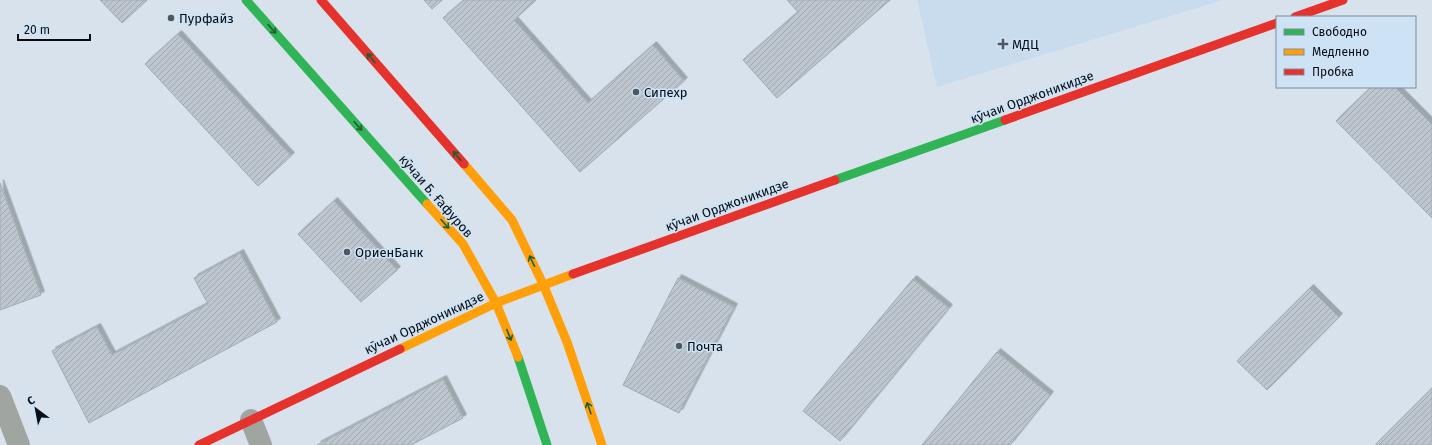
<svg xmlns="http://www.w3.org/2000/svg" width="1432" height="445" font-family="'Fira Sans',sans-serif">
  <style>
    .built { fill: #c9dcee }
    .building { fill: url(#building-hatch); stroke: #a2aab2; filter: url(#shadow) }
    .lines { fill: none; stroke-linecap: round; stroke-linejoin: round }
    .street { stroke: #a0a5a2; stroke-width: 22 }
    .fast { stroke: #30b455; stroke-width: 9 }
    .slow { stroke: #ff9f0a; stroke-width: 9 }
    .jam { stroke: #e5322d; stroke-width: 9 }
    .oneway { stroke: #1c6034 }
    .poi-dot { fill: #50585f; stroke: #cee2f5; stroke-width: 1.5 }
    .labels { text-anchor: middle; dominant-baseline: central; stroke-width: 3; stroke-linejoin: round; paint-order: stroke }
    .poi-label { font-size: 13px; fill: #070d13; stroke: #cee2f5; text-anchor: start }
    .street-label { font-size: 13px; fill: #070d13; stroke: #cee2f5 }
  </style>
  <defs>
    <pattern id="building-hatch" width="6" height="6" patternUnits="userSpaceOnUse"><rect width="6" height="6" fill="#bdc6ce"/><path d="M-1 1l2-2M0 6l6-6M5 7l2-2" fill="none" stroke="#a1a9b0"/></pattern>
    <filter id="shadow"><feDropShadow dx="3.5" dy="-3.5" stdDeviation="0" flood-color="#0004"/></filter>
  </defs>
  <rect width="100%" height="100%" fill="#d7e2ec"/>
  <path class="built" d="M917 0H1223L937 87Z"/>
  <path class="building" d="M100 0H147L122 23Z
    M424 0H442L432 9Z
    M464 0H536L514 20 588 103 653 45 684 81 580 172 443 18Z
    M787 0H890L777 98 743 60 798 12Z
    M178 34 291 156 258 186 145 64Z
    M1371 87H1395L1432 124V218L1336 121Z
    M0 183 41 295 0 310Z
    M334 201 397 270 361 302 298 234Z
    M240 253 277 322 89 423 52 351 97 327 112 355 208 304 194 278Z
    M678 278 734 307 679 413 623 385Z
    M913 279 949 308 840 441 803 411Z
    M1310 288 1339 317 1267 390 1237 361Z
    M997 352 1050 395 1010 445H922Z
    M443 379 463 418 411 445H317Z
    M1432 388V445H1375Z"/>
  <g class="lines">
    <path class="street" d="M0 396 19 445
      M251 420 261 445"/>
    <path class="fast" d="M246 0 427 204
      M835 180 1005 120
      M518 357 547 445"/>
    <path class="slow" d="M464 164 512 220 543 284 567 342 602 445
      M427 204 463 244 496 303 518 357
      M400 349 496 303 573 274"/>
    <path class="jam" d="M321 0 464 164
      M1295 17 1343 0
      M1005 120 1277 23
      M573 274 835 180
      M199 445 400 349"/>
  </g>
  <defs><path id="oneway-shaft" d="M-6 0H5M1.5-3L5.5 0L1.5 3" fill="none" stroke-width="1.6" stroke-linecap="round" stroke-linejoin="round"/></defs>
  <g class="oneway">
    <use href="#oneway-shaft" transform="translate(272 29) rotate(48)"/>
    <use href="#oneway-shaft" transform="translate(371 58) rotate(-131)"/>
    <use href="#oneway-shaft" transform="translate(358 126) rotate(48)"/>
    <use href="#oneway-shaft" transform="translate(457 156) rotate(-131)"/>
    <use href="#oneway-shaft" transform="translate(445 224) rotate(48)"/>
    <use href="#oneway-shaft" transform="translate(532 261) rotate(-116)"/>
    <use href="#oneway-shaft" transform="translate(509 335) rotate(68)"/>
    <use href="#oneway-shaft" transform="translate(589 408) rotate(-109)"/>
  </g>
  <g class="poi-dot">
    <circle cx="171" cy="18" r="4"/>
    <path d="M1001 38h4v4h4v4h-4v4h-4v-4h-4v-4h4z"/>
    <circle cx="636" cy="92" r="4"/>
    <circle cx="347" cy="252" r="4"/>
    <circle cx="679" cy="346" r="4"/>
  </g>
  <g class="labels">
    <g class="poi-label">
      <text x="179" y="18">Пурфайз</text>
      <text x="1012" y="44">МДЦ</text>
      <text x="644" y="92">Сипехр</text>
      <text x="355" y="252">ОриенБанк</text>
      <text x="687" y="346">Почта</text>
    </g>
    <g class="street-label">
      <text transform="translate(1032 97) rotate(-20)">кӯчаи Орджоникидзе</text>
      <text transform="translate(436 196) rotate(49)">кӯчаи Б. Ғафуров</text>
      <text transform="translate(727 205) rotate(-20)">кӯчаи Орджоникидзе</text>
      <text transform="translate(424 323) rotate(-25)">кӯчаи Орджоникидзе</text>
    </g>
  </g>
  <rect x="1276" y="16" width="140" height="72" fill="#cee2f5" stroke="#7e8d9b"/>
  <rect x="1284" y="29" width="20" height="6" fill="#30b455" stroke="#7e8d9b"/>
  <text x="1312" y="36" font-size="12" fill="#070d13">Свободно</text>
  <rect x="1284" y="49" width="20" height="6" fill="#ff9f0a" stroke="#7e8d9b"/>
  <text x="1312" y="56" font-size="12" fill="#070d13">Медленно</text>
  <rect x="1284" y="69" width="20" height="6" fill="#e5322d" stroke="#7e8d9b"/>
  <text x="1312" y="76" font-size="12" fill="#070d13">Пробка</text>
  <g transform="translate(36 409) rotate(328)" stroke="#cee2f5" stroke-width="3" paint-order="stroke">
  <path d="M0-3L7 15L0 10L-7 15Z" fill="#070d13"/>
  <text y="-6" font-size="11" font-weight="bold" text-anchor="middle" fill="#070d13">С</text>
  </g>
  <path d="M18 34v6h72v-6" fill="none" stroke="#070d13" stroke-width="2"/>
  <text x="24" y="34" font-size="12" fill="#070d13" stroke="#cee2f5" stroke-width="3" paint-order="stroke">20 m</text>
</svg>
